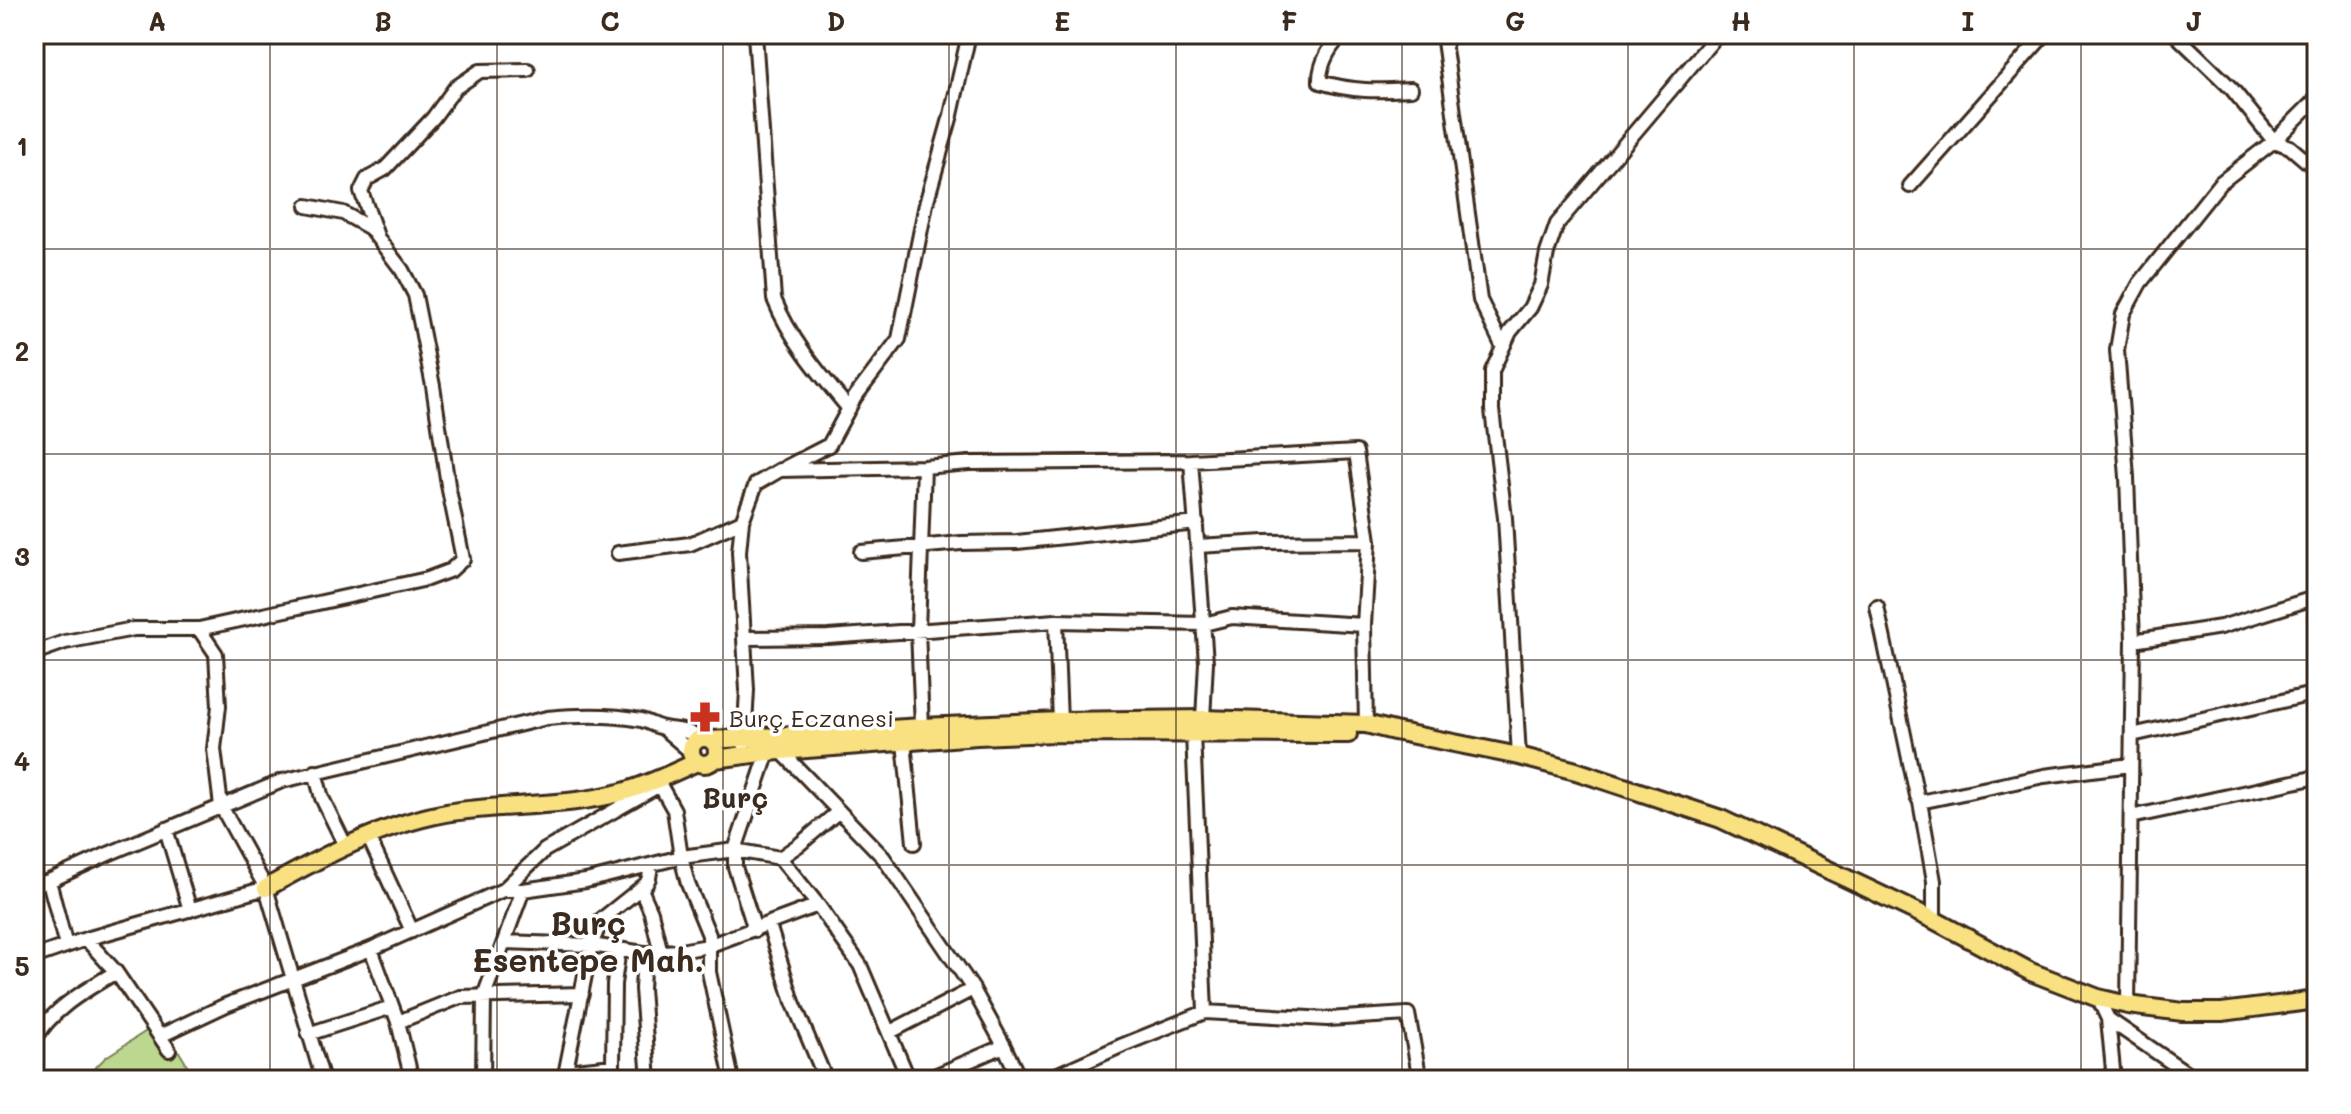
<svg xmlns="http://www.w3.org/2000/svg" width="2351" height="1114" font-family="Mali,sans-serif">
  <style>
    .green { fill: #bcd890; stroke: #7c8157; stroke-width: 2 }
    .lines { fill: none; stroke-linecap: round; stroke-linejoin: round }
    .minor-casing { stroke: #3b2a1e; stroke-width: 18 }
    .major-casing { stroke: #3b2a1e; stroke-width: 22 }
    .minor { stroke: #fff; stroke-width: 12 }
    .major { stroke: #f9e181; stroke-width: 16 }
    .grid { fill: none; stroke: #3b2a1e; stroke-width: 2; stroke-opacity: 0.55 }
    .labels { text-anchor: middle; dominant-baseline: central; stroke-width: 7; stroke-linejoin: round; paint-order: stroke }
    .poi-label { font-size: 24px; fill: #3b2a1e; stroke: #fff; text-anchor: start }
    .quarter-label { font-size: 28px; font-weight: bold; fill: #3b2a1e; stroke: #fff }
    .district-label { font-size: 32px; font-weight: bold; fill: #3b2a1e; stroke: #fff }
    .neatline { fill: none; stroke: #3b2a1e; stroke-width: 3 }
    .grid-label { font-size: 26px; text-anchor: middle; font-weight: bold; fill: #3b2a1e }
  </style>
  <rect width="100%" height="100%" fill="#fff"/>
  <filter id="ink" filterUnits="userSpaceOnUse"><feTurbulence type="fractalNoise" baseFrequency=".0125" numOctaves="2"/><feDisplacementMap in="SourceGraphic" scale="16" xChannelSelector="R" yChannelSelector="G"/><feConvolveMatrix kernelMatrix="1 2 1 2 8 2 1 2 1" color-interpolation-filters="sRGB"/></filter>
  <g filter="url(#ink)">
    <path class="green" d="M148 1030 178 1050 196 1080H91L90 1073 106 1057Z"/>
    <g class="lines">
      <g class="minor-casing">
        <path id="minor" d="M755 34 774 299C791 341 820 374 849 409
          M1345 34C1331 42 1319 65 1320 82 1354 92 1376 91 1411 89
          M1443 34 1480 300 1503 347
          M2175 34 2232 89 2274 141 2317 98
          M1910 186 2045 34
          M377 236 361 191 367 179 385 169 433 118 455 88 480 71 528 70
          M1191 461 1206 662 1203 719
          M786 467 829 445 855 397 899 339 926 204 951 115 969 34
          M861 552 961 543 1017 542 1197 523
          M618 553 690 544 742 521
          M2315 597 2317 627
          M1877 607 1917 796 1920 802 1934 881V920
          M1056 621 1060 721
          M199 629 427 579 451 570 463 559 448 485 433 386 415 295 402 270 370 228 343 213 307 206
          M745 638 828 637 1056 621 1204 624 1232 617 1364 625
          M2133 641 2221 627 2317 597
          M34 653 65 642 134 629H199L216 654 219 706 214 749 221 806 266 888 323 1080
          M1366 724 1364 625 1369 541
          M922 727 918 630 924 467
          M663 728 691 752
          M1193 734 1205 1012 1327 1019 1408 1014 1420 1080
          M2132 735 2317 693
          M904 742 914 843
          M744 744 747 690 739 552 742 521 756 484 780 470 924 467 969 463 1191 461 1356 452 1369 541 1265 542 1198 546
          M779 749 883 857 973 989 1004 1046 1020 1080
          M1519 756 1505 518 1492 410V371L1510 332 1530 308 1541 285 1547 253 1557 224 1718 34
          M315 772 322 798 345 845
          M659 778 660 785 674 810 681 857 688 884 709 935V972L732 1080
          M1920 802 2044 776 2131 765
          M2131 817 2317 777
          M166 829 190 910
          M368 836 412 931
          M780 858 818 905 860 965 909 1080
          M49 881 66 946
          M34 885 49 881 108 854 282 781 547 718C579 715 609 714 641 720 649 722 656 727 664 728 678 731 688 729 699 739
          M641 889 651 912 661 953
          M503 890 545 850 656 787
          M769 925 793 1002 826 1080
          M755 930 735 867V850L768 752
          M86 939 116 972 169 1050
          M504 942 591 945 644 953 680 951 708 946 818 905
          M371 949 398 1022 412 1080
          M644 953 642 989 649 1080
          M34 957 86 939 266 888
          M2098 998 2108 1019 2197 1080
          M2128 1005 2133 641 2127 477 2117 350 2123 314 2140 283 2220 183 2274 141 2290 147 2317 170
          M2108 1019 2114 1080
          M398 1022 460 997 582 994
          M890 1032 973 989
          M308 1034 392 1007
          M160 1036 226 1005 371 949 503 890H523L586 881 681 857 735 850 780 858 800 844 839 811
          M34 1041C51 1009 86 990 116 972
          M566 1071 613 1066 614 984 619 949
          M483 1080 484 996 523 890
          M564 1080 591 945 602 919 646 884 649 878 651 866
          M925 1080 1004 1046
          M1045 1080 1123 1045 1205 1012
          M1775 1080H1776"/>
      </g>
      <g class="major-casing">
        <path id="major" d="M691 751a13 13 0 1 1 26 0a13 13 0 1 1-26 0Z
          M711 740 922 727 1060 721 1203 719 1366 724 1394 731 1519 756 1576 771 1721 819 1934 920 2031 972 2098 998 2128 1005 2183 1012H2222L2317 1000
          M715 759 768 752 977 736 1056 733 1348 734
          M266 888C323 856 381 825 446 813 504 803 566 808 623 792 648 785 672 773 697 762"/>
      </g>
      <use href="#minor" class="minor"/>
      <use href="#major" class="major"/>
    </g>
  </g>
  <path class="grid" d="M270 34V1080M497 34V1080M723 34V1080M949 34V1080M1176 34V1080M1402 34V1080M1628 34V1080M1854 34V1080M2081 34V1080M34 249H2317M34 454H2317M34 660H2317M34 865H2317"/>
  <defs>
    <g id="pharmacy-bare" transform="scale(2.4)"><path d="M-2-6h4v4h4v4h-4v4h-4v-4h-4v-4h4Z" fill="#c8321e" stroke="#fff" stroke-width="2.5" paint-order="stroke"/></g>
  </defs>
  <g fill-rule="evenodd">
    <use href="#pharmacy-bare" x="705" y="717"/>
  </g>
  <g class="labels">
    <g class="poi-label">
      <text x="729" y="717">Burç Eczanesi</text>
    </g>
    <g class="quarter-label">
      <text x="735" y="797">Burç</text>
    </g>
    <g class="district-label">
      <text x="588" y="922">Burç<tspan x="588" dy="37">Esentepe Mah.</tspan></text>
    </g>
  </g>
  <rect width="2351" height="1114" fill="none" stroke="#fff" stroke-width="88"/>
  <rect x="44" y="44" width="2263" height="1026" class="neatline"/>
  <g class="grid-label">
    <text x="157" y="31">A</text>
    <text x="383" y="31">B</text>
    <text x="610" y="31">C</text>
    <text x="836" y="31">D</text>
    <text x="1062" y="31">E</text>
    <text x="1289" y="31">F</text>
    <text x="1515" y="31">G</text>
    <text x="1741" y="31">H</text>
    <text x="1968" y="31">I</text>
    <text x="2194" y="31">J</text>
    <text x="22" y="156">1</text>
    <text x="22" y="361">2</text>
    <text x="22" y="566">3</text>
    <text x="22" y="771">4</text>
    <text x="22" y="976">5</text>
  </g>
</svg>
